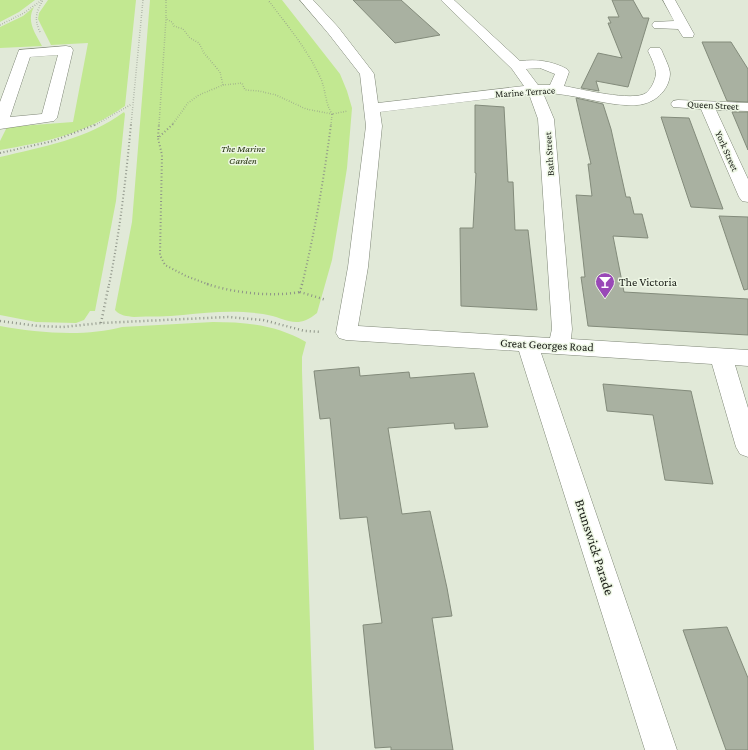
<svg xmlns="http://www.w3.org/2000/svg" width="748" height="750" font-family="'Crimson Pro',serif">
  <style>
    .green { fill: #c2e891 }
    .building { fill: #a9b1a1; stroke: #838b7b }
    .lines { fill: none; stroke-linecap: round; stroke-linejoin: round }
    .minor-casing { stroke: #7f8777; stroke-width: 1 }
    .path-far2 { stroke: #8e9488; stroke-width: 1.5; stroke-dasharray: 0.5 2; stroke-linecap: butt }
    .path-far1 { stroke: #8e9488; stroke-width: 2; stroke-dasharray: 1 2.5; stroke-linecap: butt }
    .path { stroke: #8e9488; stroke-width: 2.5; stroke-dasharray: 1 3; stroke-linecap: butt }
    .minor { fill: #fff; fill-rule: evenodd }
    .labels { text-anchor: middle; dominant-baseline: central; stroke-width: 3; stroke-linejoin: round; paint-order: stroke }
    .far-street-label { font-size: 10px; fill: #1a1d17; stroke: #eef7e5 }
    .far-park-label { font-size: 10px; font-style: italic; fill: #22300b; stroke: #eef7e5 }
    .poi-label { font-size: 12px; fill: #1a1d17; stroke: #eef7e5; text-anchor: start }
    .street-label { font-size: 12px; fill: #1a1d17; stroke: #eef7e5 }
    .near-street-label { font-size: 14px; fill: #1a1d17; stroke: #eef7e5 }
  </style>
  <rect width="100%" height="100%" fill="#e1e9d8"/>
  <path class="green" d="M0 0H35L19 12 0 22Z
    M48 0H136L125 106C85 134 46 142 0 150V141L7 127 73 122 88 43 51 45 38 19 39 13Z
    M150 0H282L340 74 347 91 352 108 347 168 340 212 332 260 317 313C296 331 285 317 263 314 236 310 210 312 183 315 167 317 150 316 134 317 127 316 120 316 115 310L132 222Z
    M34 7C26 21 35 33 42 46L0 48V27L23 16Z
    M124 112 125 114 116 201 95 311H90L84 320 76 323 36 322 0 315V157C42 147 88 139 124 112Z
    M213 322C246 322 277 325 306 342L302 357V371L314 750H0V326C38 333 85 337 122 327Z"/>
  <path class="building" d="M353 0H401L440 35 395 43Z
    M612 0H633L643 18H649L628 87 596 81 599 91 581 88 598 53 622 58 608 23H611L608 17H619Z
    M702 42H731L748 69V102L727 101Z
    M576 98 603 104 611 129 626 197H630L634 214H642L648 238 613 236 624 292 748 299V335L588 326 581 277H585L576 195 592 196 588 164H591Z
    M475 105 504 107 508 182H513L515 230H528L537 310 461 306 460 228H473L476 173H475Z
    M732 112H748V150Z
    M661 117 689 118 723 209 691 207Z
    M719 216 748 217V289L744 290Z
    M359 367 360 376 409 372 410 378 474 373 488 427 455 429 454 423 388 428 402 514 430 511 447 588 452 616 432 618 453 750H391V747L375 748 363 625 382 623 367 517 340 519 330 418 320 419 314 371Z
    M603 384 691 391 713 484 665 480 653 415 607 411Z
    M727 627 748 678V750H726L683 630Z"/>
  <g class="lines">
    <g class="minor-casing">
      <path id="minor" d="M300 0H313L338 27 372 71 374 74 378 103 524 86 512 69 441 0H454L520 61C537 59 552 61 567 69L569 72 564 86C581 89 633 102 646 93 651 89 655 81 656 74 656 68 651 57 648 51L650 48H660L662 51C664 57 670 67 670 74 669 91 654 104 637 105 606 107 575 93 543 93L554 119 572 329 571 339 748 350V366L735 365 748 408V457L740 454 736 447 712 364 541 353 677 750H645L519 351 346 340 339 338 336 333 348 267 366 126 360 74 328 33ZM540 68 555 74 550 85H538L526 69ZM529 94 538 119 552 329 550 338 358 326 368 267 382 126 380 112Z
        M663 0H675L694 34 693 37H683L678 29 654 28 652 25 654 22 674 21Z
        M66 46 71 47 73 50 57 118 54 121 0 129V102L19 50ZM58 55 42 114 10 117 30 57Z
        M678 100 748 103V111L716 110 748 179V202L742 201 739 197 701 109 673 107 671 104 673 101Z"/>
    </g>
    <path class="path-far2" d="M166 0V19L172 22 174 26 183 29 190 38 199 43 204 53 220 72 223 85 199 95 188 103 172 125
      M0 25 24 13 42 0
      M40 32C34 19 36 12 43 0
      M223 85 242 83 245 90 259 91 276 95 306 109 332 114C325 103 326 91 321 79 308 50 287 25 268 0
      M95 125 132 104
      M131 125 143 0
      M159 125 166 19
      M331 125 332 114 348 111"/>
    <path class="path-far1" d="M173 124 158 138 162 155 160 255 165 265 186 276 210 285
      M158 137 159 124
      M0 153 53 141 97 124
      M109 285C120 231 126 178 131 124
      M302 285C315 231 324 178 331 124"/>
    <path class="path" d="M207 284C234 293 272 297 300 292
      M302 284 300 292 326 300
      M0 321 38 326 63 327 101 323 228 317 263 320 305 331 321 332
      M101 323 109 284"/>
    <use href="#minor" class="minor"/>
  </g>
  <defs>
    <g id="bar-pin" transform="scale(1)"><path d="M0 17L-7.5 6A9.5 9.5 0 1 1 7.5 6Z" fill="#9948b7" stroke="#eef7e5"/><path d="M-6-5H6L.8 .8V4.5H3.5V6h-7V4.5H-.8V.8Z" fill="#fff"/></g>
  </defs>
  <g fill-rule="evenodd">
    <use href="#bar-pin" x="605" y="282"/>
  </g>
  <g class="labels">
    <g class="far-street-label">
      <text transform="translate(525 92) rotate(-4)">Marine Terrace</text>
      <text transform="translate(713 105) rotate(3)">Queen Street</text>
      <text transform="translate(727 151) rotate(66)">York Street</text>
      <text transform="translate(549 154) rotate(-94)">Bath Street</text>
    </g>
    <g class="far-park-label">
      <text x="243" y="148">The Marine<tspan x="243" dy="12">Garden</tspan></text>
    </g>
    <g class="poi-label">
      <text x="619" y="282">The Victoria</text>
    </g>
    <g class="street-label">
      <text transform="translate(547 345) rotate(3)">Great Georges Road</text>
    </g>
    <g class="near-street-label">
      <text transform="translate(595 547) rotate(72)">Brunswick Parade</text>
    </g>
  </g>
</svg>
